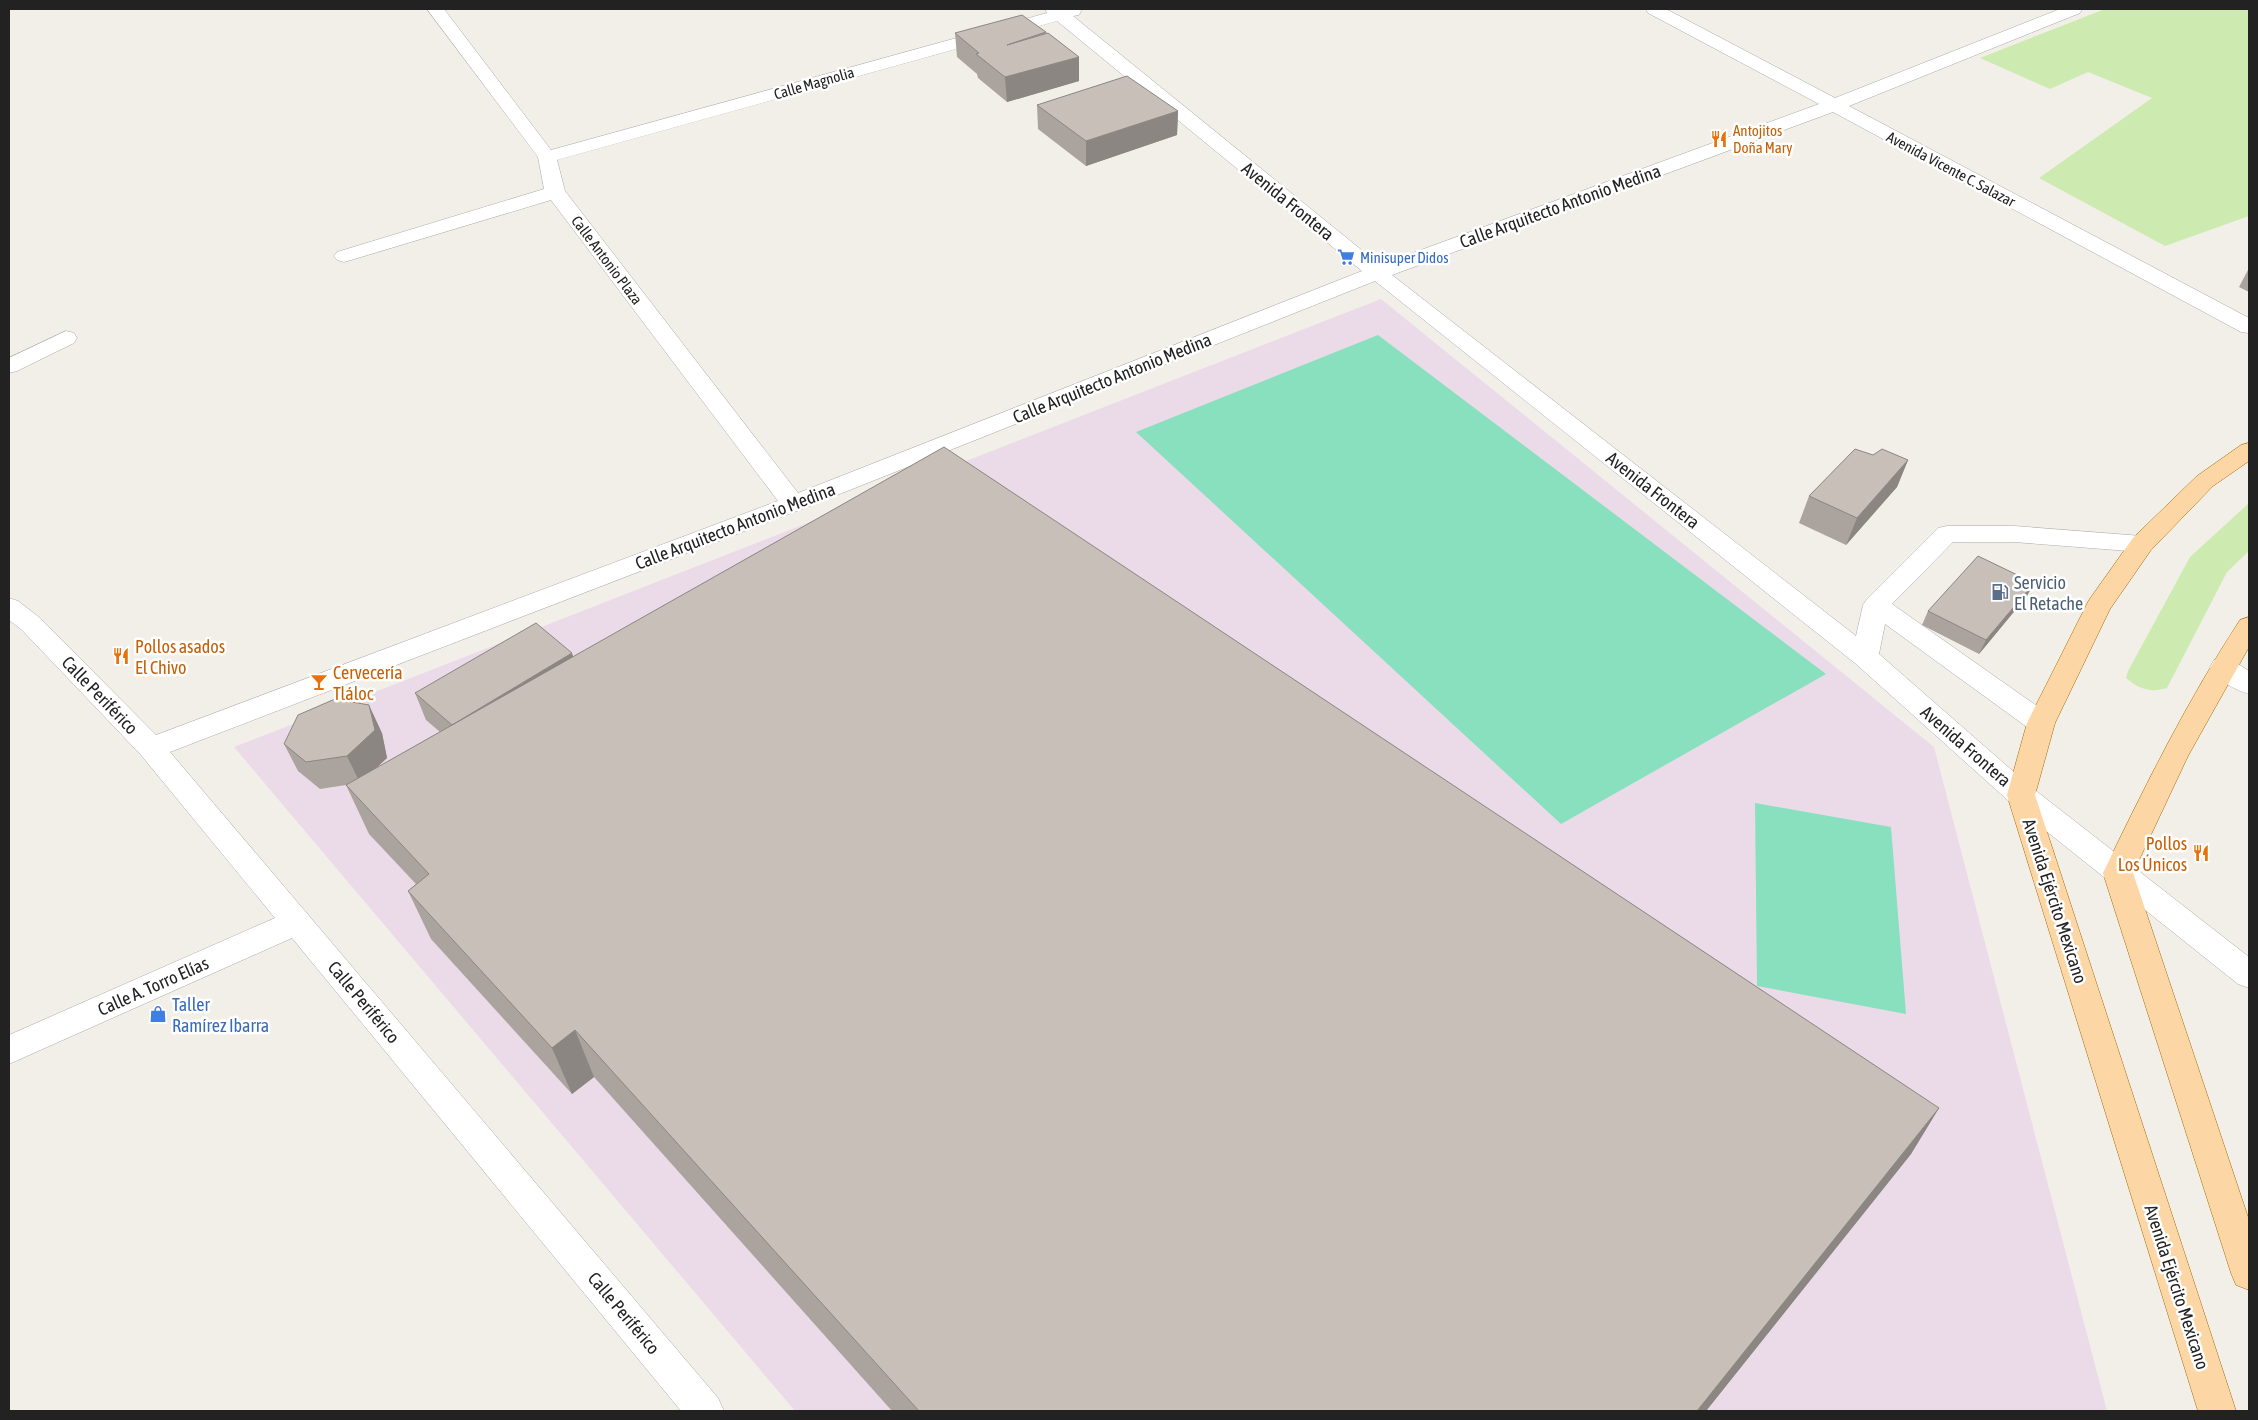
<svg xmlns="http://www.w3.org/2000/svg" width="2258" height="1420" font-family="'Asap Condensed',sans-serif">
  <style>
    .industrial { fill: #ebdbe8 }
    .grass { fill: #cdebb0 }
    .pitch { fill: #88e0be }
    .lines { fill: none; stroke-linecap: round; stroke-linejoin: round }
    .minor-casing { stroke: #a9a9a9; stroke-width: 1 }
    .major-casing { stroke: #a06b00; stroke-width: 1 }
    .minor { fill: #fff; fill-rule: evenodd }
    .major { fill: #fcd6a4; fill-rule: evenodd }
    .wall { fill: #aba49e }
    .shaded-wall { fill: #8b8681 }
    .building { fill: #c7bfb8; stroke: #8b8681 }
    .labels { text-anchor: middle; dominant-baseline: central; stroke-width: 5; stroke-linejoin: round; paint-order: stroke }
    .far-street-label { font-size: 15px; fill: #222; stroke: #fff }
    .far-food-label { font-size: 15px; fill: #c56008; stroke: #fff; text-anchor: start }
    .far-shop-label { font-size: 15px; fill: #366cbe; stroke: #fff; text-anchor: start }
    .street-label { font-size: 18px; fill: #222; stroke: #fff }
    .service-label { font-size: 18px; fill: #4e5e75; stroke: #fff; text-anchor: start }
    .food-label { font-size: 18px; fill: #c56008; stroke: #fff; text-anchor: start }
    .shop-label { font-size: 18px; fill: #366cbe; stroke: #fff; text-anchor: start }
  </style>
  <rect width="100%" height="100%" fill="#f2efe9"/>
  <path class="industrial" d="M1381 299 1934 747 2107 1411H795L234 747Z"/>
  <path class="grass" d="M2105 9H2249V216L2165 246 2039 178 2152 98 2088 72 2050 89 1980 58Z
    M2249 503V551L2227 572 2167 688C2150 693 2139 689 2126 678L2128 671 2190 557Z"/>
  <path class="pitch" d="M1378 335 1826 674 1561 824 1136 432Z
    M1755 803 1891 827 1906 1014 1757 986Z"/>
  <g class="lines">
    <g class="minor-casing">
      <path id="minor" d="M427 9H444L551 150 1047 13 1045 9H1080L1081 11 1079 15 1073 16 1380 265 1819 104 1648 13 1646 9H1666L1835 98 2060 9H2082L2080 13 1849 106 2249 318V333L2241 332 1833 112 1392 275 1856 636 1863 605 1867 599 1938 528 1947 526H2014L2142 536 2151 538 2154 544 2151 550 2142 552 2014 542H1953L1892 604 2051 716 2055 723 2051 730 2041 733 2031 730 1885 624 1879 654 2031 787 2249 957V988L2238 984 2011 803 1856 664 1375 281 802 509 170 752 718 1398 724 1411H681L292 938 9 1064V1035L275 918 141 755 22 630 9 620V598L18 601 40 618 156 735 778 501 551 200 351 260 344 262 337 260 334 256 337 252 544 189 538 157ZM1057 21 1362 271 798 493 565 191 557 160Z
        M66 331 74 333 77 338 74 343 17 371 9 373V358Z
        M2223 658 2232 660 2249 671V694C2235 690 2217 680 2210 667L2214 660Z"/>
    </g>
    <g class="major-casing">
      <path id="major" d="M2249 443V461L2213 486 2151 550 2110 609 2055 723 2035 795 2236 1411H2198L2007 795 2027 723 2089 600 2133 538 2197 476 2241 445Z
        M2249 617V647L2188 756 2133 873 2249 1220V1290L2236 1285 2231 1273 2103 873C2145 786 2187 701 2240 620Z"/>
    </g>
    <use href="#minor" class="minor"/>
    <use href="#major" class="major"/>
  </g>
  <path class="wall" d="M1046 32 1047 34 1079 57V81L1007 102 978 78 977 74 957 57 955 33Z
    M1037 105 1178 111 1177 135 1086 166 1038 129Z
    M2249 268V292L2239 287Z
    M1873 455 1908 460 1897 487 1846 545 1799 523 1809 496Z
    M2027 596 1979 654 1922 625 1928 611Z
    M573 657 1939 1108 1911 1154 1706 1411H892L594 1077 572 1094 431 939 408 891 416 884 369 834 346 785 320 789 298 771 284 744 382 733 387 758 375 769 440 732 426 720 415 693Z"/>
  <path class="shaded-wall" d="M1079 57V81L1007 102 1005 77Z
    M1178 111 1177 135 1086 166V141Z
    M1908 460 1897 487 1846 545 1857 518Z
    M2034 583 2027 596 1979 654 1986 640Z
    M572 653 581 680 452 725Z
    M369 705 382 733 387 758 360 783 347 756Z
    M575 1030 594 1077 572 1094 552 1048Z
    M1939 1108 1911 1154 1706 1411H1697Z"/>
  <path class="building" d="M1022 15 1046 32 1007 45 1048 33 1079 57 1005 77 976 54 979 53 955 33Z
    M1127 76 1178 111 1086 141 1037 105Z
    M944 447 1939 1108 1697 1411H919L575 1030 552 1048 408 891 429 874 346 785Z
    M1855 449 1873 455 1882 449 1908 460 1857 518 1809 496Z
    M1978 556 2034 583 1986 640 1928 611Z
    M536 623 572 653 452 725 415 693Z
    M335 699 369 705 375 730 347 756 306 762 284 744 298 715Z"/>
  <defs>
    <g id="restaurant-bare" transform="scale(1.35)"><path d="M-5-6h1v4h1v-4h1v4h1v-4h1v5L-1.5 .5V6h-2V.5L-5-1ZM5-6V6H3V1.5H1.5Q1.5-4 5-6Z" fill="#e8710a" stroke="#fff" stroke-width="2.5" paint-order="stroke"/></g>
    <g id="supermarket-bare" transform="scale(1.35)"><path d="M-6-5.5h2.5l.6 2H6L4.5 2H-2.5L-4.4-4H-6ZM-1.5 3.2a1.3 1.3 0 1 0 .1 0ZM3 3.2a1.3 1.3 0 1 0 .1 0Z" fill="#3f7fe0" stroke="#fff" stroke-width="2.5" paint-order="stroke"/></g>
    <g id="fuel-bare" transform="scale(1.35)"><path d="M-5.5-6h7V0h2V4h1.3V-2.5L3-4.5l.8-.8L6-3V5H2.5V1h-1V6h-7ZM-4.2-4.7v3.2H.2V-4.7Z" fill="#5c6f8a" stroke="#fff" stroke-width="2.5" paint-order="stroke"/></g>
    <g id="bar-bare" transform="scale(1.35)"><path d="M-6-5H6L.8 .8V4.5H3.5V6h-7V4.5H-.8V.8Z" fill="#e8710a" stroke="#fff" stroke-width="2.5" paint-order="stroke"/></g>
    <g id="shop-bare" transform="scale(1.35)"><path d="M-5-2.5h2.3a2.7 3.5 0 0 1 5.4 0H5L5.5 6h-11ZM-1.5-2.5h3a1.5 2.3 0 0 0-3 0Z" fill="#3f7fe0" stroke="#fff" stroke-width="2.5" paint-order="stroke"/></g>
  </defs>
  <g fill-rule="evenodd">
    <use href="#restaurant-bare" x="1719" y="139"/>
    <use href="#supermarket-bare" x="1346" y="257"/>
    <use href="#fuel-bare" x="2000" y="592"/>
    <use href="#restaurant-bare" x="121" y="656"/>
    <use href="#bar-bare" x="319" y="682"/>
    <use href="#restaurant-bare" x="2201" y="853"/>
    <use href="#shop-bare" x="158" y="1014"/>
  </g>
  <g class="labels">
    <g class="far-street-label">
      <text transform="translate(814 83) rotate(-16)">Calle Magnolia</text>
      <text transform="translate(1951 169) rotate(28)">Avenida Vicente C. Salazar</text>
      <text transform="translate(607 260) rotate(53)">Calle Antonio Plaza</text>
    </g>
    <g class="far-food-label">
      <text x="1733" y="130">Antojitos<tspan x="1733" dy="17">Doña Mary</tspan></text>
    </g>
    <g class="far-shop-label">
      <text x="1360" y="257">Minisuper Didos</text>
    </g>
    <g class="street-label">
      <text transform="translate(1288 201) rotate(39)">Avenida Frontera</text>
      <text transform="translate(1560 206) rotate(-20)">Calle Arquitecto Antonio Medina</text>
      <text transform="translate(1112 378) rotate(-22)">Calle Arquitecto Antonio Medina</text>
      <text transform="translate(1653 490) rotate(38)">Avenida Frontera</text>
      <text transform="translate(735 526) rotate(-21)">Calle Arquitecto Antonio Medina</text>
      <text transform="translate(100 695) rotate(46)">Calle Periférico</text>
      <text transform="translate(1966 746) rotate(41)">Avenida Frontera</text>
      <text transform="translate(2055 901) rotate(72)">Avenida Ejército Mexicano</text>
      <text transform="translate(153 986) rotate(-24)">Calle A. Torro Elías</text>
      <text transform="translate(364 1002) rotate(50)">Calle Periférico</text>
      <text transform="translate(2177 1287) rotate(72)">Avenida Ejército Mexicano</text>
      <text transform="translate(624 1313) rotate(50)">Calle Periférico</text>
    </g>
    <g class="service-label">
      <text x="2014" y="582">Servicio<tspan x="2014" dy="21">El Retache</tspan></text>
    </g>
    <g class="food-label">
      <text x="135" y="646">Pollos asados<tspan x="135" dy="21">El Chivo</tspan></text>
      <text x="333" y="672">Cervecería<tspan x="333" dy="21">Tláloc</tspan></text>
      <text x="2187" y="843" text-anchor="end">Pollos<tspan x="2187" dy="21">Los Únicos</tspan></text>
    </g>
    <g class="shop-label">
      <text x="172" y="1004">Taller<tspan x="172" dy="21">Ramírez Ibarra</tspan></text>
    </g>
  </g>
  <rect width="2258" height="1420" fill="none" stroke="#222222" stroke-width="20"/>
</svg>
